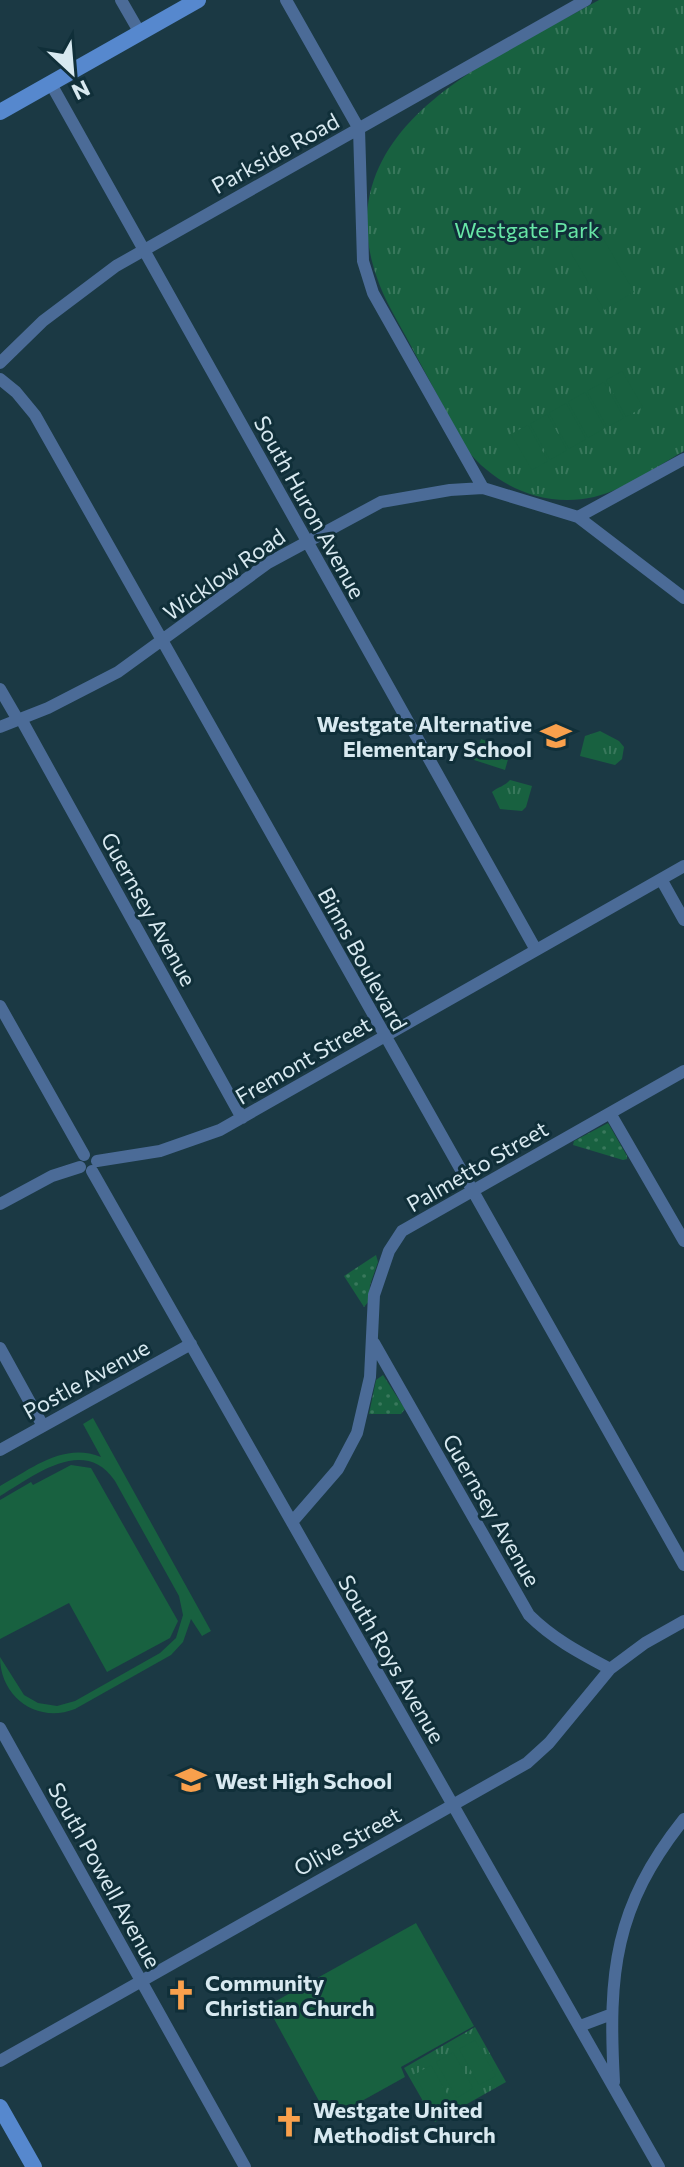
<svg xmlns="http://www.w3.org/2000/svg" width="684" height="2167" font-family="Commissioner,sans-serif">
  <style>
    .grass { fill: url(#grass-dots) }
    .park { fill: url(#park-tufts) }
    .pitch { fill: #186140 }
    .lines { fill: none; stroke-linecap: round; stroke-linejoin: round }
    .street { stroke: #4b6b97; stroke-width: 12 }
    .secondary { stroke: #5688ce; stroke-width: 16 }
    .labels { text-anchor: middle; dominant-baseline: central; stroke-width: 6; stroke-linejoin: round; paint-order: stroke }
    .street-label { font-size: 22px; fill: #d8e9f0; stroke: #102f39 }
    .park-label { font-size: 22px; fill: #67e6a6; stroke: #102f39 }
    .poi-label { font-size: 22px; font-weight: bold; fill: #d8e9f0; stroke: #102f39; text-anchor: start }
  </style>
  <defs>
    <pattern id="grass-dots" width="8" height="8" patternUnits="userSpaceOnUse" patternTransform="scale(2)"><rect width="8" height="8" fill="#186140"/><path d="M2 2h.1M6 6h.1" fill="none" stroke="#39785c" stroke-width="1.8" stroke-linecap="round"/></pattern>
    <pattern id="park-tufts" width="24" height="20" patternUnits="userSpaceOnUse" patternTransform="scale(2)"><rect width="24" height="20" fill="#186140"/><path d="M3 7l-1-3M5 7V3M7 7l1-3M15 17l-1-3M17 17v-4M19 17l1-3" fill="none" stroke="#39785c"/></pattern>
  </defs>
  <rect width="100%" height="100%" fill="#1b3944"/>
  <path class="grass" d="M608 1123 627 1156V1159L623 1160 573 1145 574 1141Z
    M376 1255 378 1262 370 1285 369 1301 364 1307 344 1276Z
    M383 1375 405 1409 401 1414H369L376 1380Z"/>
  <path class="park" d="M599 0H684V451C656 467 626 489 594 497 544 508 497 487 466 449 448 414 429 380 411 346 399 323 384 300 376 275 326 124 496 58 599 0Z
    M600 731 619 741 624 747 622 759 615 765 580 756 585 736Z
    M510 780 532 786 526 807 522 811 500 809 492 792C498 787 505 786 510 780Z
    M475 2027 506 2082 435 2122 404 2068Z"/>
  <path class="pitch" d="M600 233 634 292 604 310 570 251Z
    M622 371 643 407 626 417 606 380Z
    M604 382 624 418 607 427 587 391Z
    M585 392 605 428 588 438 568 402Z
    M566 403 586 439 569 449 549 413Z
    M547 414 567 450 550 460 530 424Z
    M528 425 548 461 532 470 511 434Z
    M481 739 511 749 505 770 474 760Z
    M93 1418 211 1631 202 1636 191 1619 183 1642 171 1655 75 1709C37 1724 0 1697 0 1657L24 1695 38 1703 57 1706 75 1701 160 1653 176 1638 183 1615 179 1596 115 1481C84 1435 34 1476 0 1496V1486C32 1469 63 1442 101 1457L83 1424Z
    M71 1465 91 1468 178 1621 170 1638 107 1672 69 1603 0 1639V1500L31 1482 33 1485Z
    M416 1923 474 2026 401 2067 405 2077 351 2107 319 2101 267 2006Z
    M475 2040 496 2076 479 2085 459 2049Z
    M453 2052 473 2088 457 2098 436 2062Z
    M431 2065 451 2101 435 2110 414 2075Z"/>
  <g class="lines">
    <path class="street" d="M121 0 140 33
      M286 0 359 129 363 261 373 293 483 488
      M51 84 536 950
      M0 363 43 321 116 266 586 0
      M0 379 16 392 35 415 684 1565
      M578 517 684 459
      M0 689 18 720
      M21 719 242 1118
      M0 727 48 708 118 672 268 563 381 502 450 490 483 488 578 517 684 598
      M661 879 684 920
      M0 1006 84 1155
      M610 1113 684 1241
      M97 1161 160 1151 220 1130 684 866
      M92 1171 659 2167
      M0 1204 52 1176 80 1167
      M374 1343 529 1615C553 1639 580 1653 610 1669
      M0 1348 43 1426
      M0 1450 191 1344
      M292 1522 338 1469 357 1433 370 1377 374 1295 389 1251 402 1231 684 1071
      M0 1728 245 2167
      M580 2026 612 2014
      M0 2061 527 1763 549 1743 610 1669 645 1643 684 1621
      M614 2082C608 1973 614 1907 684 1819"/>
    <path class="secondary" d="M0 112 198 0
      M0 2107 34 2167"/>
  </g>
  <defs>
    <g id="school-bare" transform="scale(2.4)"><path d="M0-5L7-2L0 1L-7-2ZM-4 1L0 2.5L4 1V4Q0 6-4 4Z" fill="#f9a04c" stroke="#102f39" stroke-width="2.5" paint-order="stroke"/></g>
    <g id="church-bare" transform="scale(2.4)"><path d="M-1.2-6h2.4v3.5h3.3v2.4h-3.3V6h-2.4V-.1h-3.3v-2.4h3.3Z" fill="#f9a04c" stroke="#102f39" stroke-width="2.5" paint-order="stroke"/></g>
  </defs>
  <g fill-rule="evenodd">
    <use href="#school-bare" x="556" y="736"/>
    <use href="#school-bare" x="191" y="1780"/>
    <use href="#church-bare" x="181" y="1995"/>
    <use href="#church-bare" x="289" y="2122"/>
  </g>
  <g class="labels">
    <g class="street-label">
      <text transform="translate(275 153) rotate(-29)">Parkside Road</text>
      <text transform="translate(310 507) rotate(61)">South Huron Avenue</text>
      <text transform="translate(224 574) rotate(-35)">Wicklow Road</text>
      <text transform="translate(149 909) rotate(61)">Guernsey Avenue</text>
      <text transform="translate(363 959) rotate(61)">Binns Boulevard</text>
      <text transform="translate(303 1060) rotate(-30)">Fremont Street</text>
      <text transform="translate(477 1166) rotate(-30)">Palmetto Street</text>
      <text transform="translate(86 1379) rotate(-29)">Postle Avenue</text>
      <text transform="translate(492 1510) rotate(60)">Guernsey Avenue</text>
      <text transform="translate(392 1659) rotate(60)">South Roys Avenue</text>
      <text transform="translate(347 1841) rotate(-29)">Olive Street</text>
      <text transform="translate(105 1875) rotate(61)">South Powell Avenue</text>
    </g>
    <g class="park-label">
      <text x="527" y="229">Westgate Park</text>
    </g>
    <g class="poi-label">
      <text x="532" y="723" text-anchor="end">Westgate Alternative<tspan x="532" dy="25">Elementary School</tspan></text>
      <text x="215" y="1780">West High School</text>
      <text x="205" y="1982">Community<tspan x="205" dy="25">Christian Church</tspan></text>
      <text x="313" y="2109">Westgate United<tspan x="313" dy="25">Methodist Church</tspan></text>
    </g>
  </g>
  <g transform="translate(72 72) rotate(154)" stroke="#102f39" stroke-width="6" paint-order="stroke">
  <path d="M0-6L14 30L0 20L-14 30Z" fill="#d8e9f0"/>
  <text y="-12" font-size="22" font-weight="bold" text-anchor="middle" fill="#d8e9f0">N</text>
  </g>
</svg>
